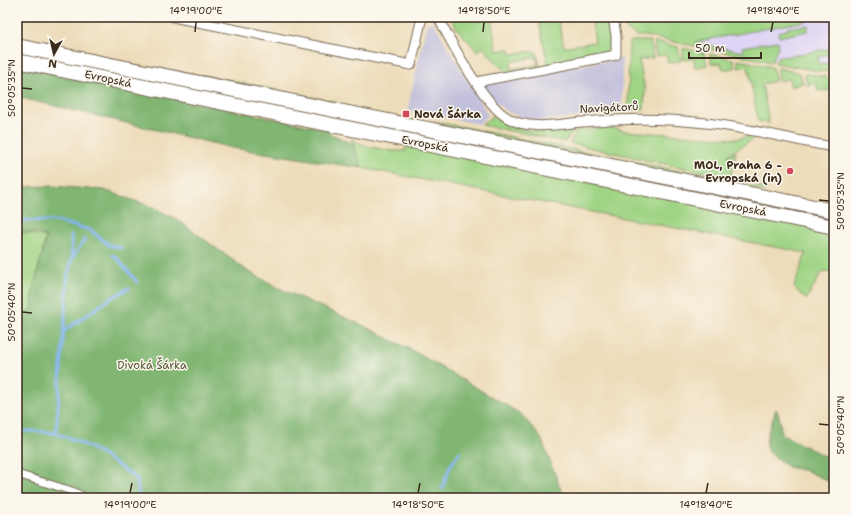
<svg xmlns="http://www.w3.org/2000/svg" width="851" height="515" font-family="'Shantell Sans',sans-serif">
  <style>
    .built { fill: #dfd4f5 }
    .industrial { fill: #c3c0db }
    .green { fill: #a0d485; stroke: #6e7f52; fill-rule: evenodd }
    .forest { fill: #80b672; stroke: #5e7048 }
    .lines { fill: none; stroke-linecap: round; stroke-linejoin: round }
    .stream { stroke: #83b5ef; stroke-width: 3 }
    .pedestrian-casing { stroke: #796854; stroke-width: 9 }
    .minor-casing { stroke: #796854; stroke-width: 11 }
    .primary-casing { stroke: #796854; stroke-width: 16 }
    .pedestrian { stroke: #fff; stroke-width: 7 }
    .minor { stroke: #fff; stroke-width: 9 }
    .primary { stroke: #fff; stroke-width: 14 }
    .ticks { fill: none; stroke: #3b2a1e; stroke-width: 1.5 }
    .poi-dot { fill: #d1495b; stroke: #fbf7ec; stroke-width: 1.5 }
    .labels { text-anchor: middle; dominant-baseline: central; stroke-width: 3; stroke-linejoin: round; paint-order: stroke }
    .street-label { font-size: 11px; fill: #3b2a1e; stroke: #fbf7ec }
    .poi-label { font-size: 11px; font-weight: bold; fill: #3b2a1e; stroke: #fbf7ec; text-anchor: start }
    .park-label { font-size: 11px; fill: #545438; stroke: #fbf7ec }
    .neatline { fill: none; stroke: #3b2a1e; stroke-width: 1.5 }
    .ticks-label { font-size: 10px; text-anchor: middle; fill: #3b2a1e }
  </style>
  <rect width="100%" height="100%" fill="#fbf7ec"/>
  <filter id="ink" filterUnits="userSpaceOnUse"><feTurbulence type="fractalNoise" baseFrequency=".025" numOctaves="2"/><feDisplacementMap in="SourceGraphic" scale="8" xChannelSelector="R" yChannelSelector="G"/><feConvolveMatrix kernelMatrix="1 2 1 2 8 2 1 2 1" color-interpolation-filters="sRGB"/></filter>
  <filter id="wash" filterUnits="userSpaceOnUse"><feTurbulence type="fractalNoise" baseFrequency=".012" numOctaves="4" result="noise"/><feDisplacementMap in="SourceGraphic" scale="16" xChannelSelector="R" yChannelSelector="G"/><feGaussianBlur stdDeviation="0.9" result="paint"/><feColorMatrix in="noise" values="0 0 0 0 0 0 0 0 0 0 0 0 0 0 0 0 0 1.4 0 .05"/><feComposite in="paint" operator="in"/></filter>
  <g filter="url(#wash)">
    <rect width="100%" height="100%" fill="#eddcb9"/>
    <path class="built" d="M641 17H834V68H819L644 31Z"/>
    <path class="industrial" d="M433 22 488 115 479 124 410 111 408 108 427 23Z
      M622 58V113L536 121 523 118 508 112 496 103 483 85 575 66Z"/>
    <path class="green" d="M450 17H491L497 51 510 49 511 54 534 51 537 53 540 67 508 73 492 58 483 47 478 52 459 31ZM536 57 538 65 511 69 510 62Z
      M538 17H558L564 47 595 42 591 17H607L612 51 608 54 548 65Z
      M623 17H641L643 26 647 25 646 17 657 19 656 17H815L806 21 695 42 743 52 742 47 777 41 778 47 772 62 645 36H636L625 28Z
      M808 25V31L779 37 778 32 787 30V28Z
      M631 41H650L653 58 639 60 645 90 644 109H628L629 43Z
      M655 42 678 47 681 61 668 63 666 55 656 56 654 43Z
      M683 48 704 53 707 65 695 68 694 59 683 60Z
      M828 49 829 54 818 56 819 64 834 62V71H817L775 63 779 56 783 57Z
      M710 54 733 59 735 68 723 70 721 63 711 64Z
      M738 60 772 67 776 81 762 84 769 123 758 121 748 66 738 68Z
      M778 68 800 73 803 83 791 87 789 79 779 81Z
      M101 69 333 115 332 119 101 71Z
      M807 74 827 77 830 79 831 90 818 91 816 83 807 85 805 75Z
      M202 75 336 102 335 104 202 77Z
      M493 115C525 137 540 131 576 127L565 142 482 125Z
      M339 117 834 217V220L338 120Z
      M433 121 768 189 763 191 441 125Z
      M610 127 625 131 737 139 753 134V139L728 155V156L736 152 730 178 569 143 578 130Z
      M351 139 366 146 392 151H405V148L416 147 834 232V271L822 272 806 300 794 287 806 253 362 168Z
      M17 231 46 237 32 295 33 307 29 312 17 311Z"/>
    <path class="forest" d="M17 67 330 130 329 133 353 144 362 168 233 148 17 97Z
      M51 186 104 190 147 205 175 218 249 272 281 289 364 326 415 352 521 414 541 438 564 498H17V311L29 312 33 307 32 295 46 237 39 234 17 231V187Z
      M776 409C781 416 779 427 783 435L834 461V484L807 471 788 467 770 453 766 447 767 436Z"/>
    <g class="lines">
      <path class="stream" d="M17 220 56 221 90 230 109 245 121 248
        M112 255 117 258 137 282
        M73 257 85 239
        M64 331 108 300 129 288
        M17 430C27 431 38 431 48 432 82 438 110 460 137 479L139 498
        M56 434 68 274 72 258 71 235
        M442 489 450 466 460 452"/>
    </g>
  </g>
  <g filter="url(#ink)">
    <g class="lines">
      <g class="pedestrian-casing">
        <path id="pedestrian" d="M17 474 72 491 86 498"/>
      </g>
      <g class="minor-casing">
        <path id="minor" d="M173 17 411 65 422 17
          M438 17C451 42 485 106 508 118 530 131 558 124 582 122 624 118 664 118 706 123 749 128 792 140 834 147
          M476 82 616 55V36L613 17"/>
      </g>
      <g class="primary-casing">
        <path id="primary" d="M17 46 834 211
          M17 61 834 227"/>
      </g>
      <use href="#pedestrian" class="pedestrian"/>
      <use href="#minor" class="minor"/>
      <use href="#primary" class="primary"/>
    </g>
  </g>
  <path class="ticks" d="M195 32 196 22M483 32 484 22M771 32 773 22M22 88 32 89M819 200 829 201M22 312 32 313M819 424 829 425M130 493 132 483M418 493 420 483M706 493 708 483"/>
  <g class="poi-dot">
    <rect x="402" y="110" width="8" height="8" rx="2"/>
    <circle cx="790" cy="171" r="4"/>
  </g>
  <g class="labels">
    <g class="street-label">
      <text transform="translate(108 79) rotate(12)">Evropská</text>
      <text transform="translate(609 108) rotate(-3)">Navigátorů</text>
      <text transform="translate(425 144) rotate(11)">Evropská</text>
      <text transform="translate(743 208) rotate(11)">Evropská</text>
    </g>
    <g class="poi-label">
      <text x="414" y="114">Nová Šárka</text>
      <text x="782" y="165" text-anchor="end">MOL, Praha 6 -<tspan x="782" dy="13">Evropská (in)</tspan></text>
    </g>
    <g class="park-label">
      <text x="152" y="365">Divoká Šárka</text>
    </g>
  </g>
  <rect width="851" height="515" fill="none" stroke="#fbf7ec" stroke-width="44"/>
  <g transform="translate(54 54) rotate(188)" stroke="#fbf7ec" stroke-width="3" paint-order="stroke">
  <path d="M0-3L7 15L0 10L-7 15Z" fill="#3b2a1e"/>
  <text y="-6" font-size="11" font-weight="bold" text-anchor="middle" fill="#3b2a1e">N</text>
  </g>
  <path d="M689 52v6h72v-6" fill="none" stroke="#3b2a1e" stroke-width="2"/>
  <text x="695" y="52" font-size="12" fill="#3b2a1e" stroke="#fbf7ec" stroke-width="3" paint-order="stroke">50 m</text>
  <rect x="22" y="22" width="807" height="471" class="neatline"/>
  <g class="ticks-label">
    <text x="196" y="14">14°19'00"E</text>
    <text x="484" y="14">14°18'50"E</text>
    <text x="773" y="14">14°18'40"E</text>
    <text transform="translate(11 88) rotate(-90)" y="4">50°05'35"N</text>
    <text transform="translate(840 201) rotate(-90)" y="4">50°05'35"N</text>
    <text transform="translate(11 312) rotate(-90)" y="4">50°05'40"N</text>
    <text transform="translate(840 425) rotate(-90)" y="4">50°05'40"N</text>
    <text x="130" y="508">14°19'00"E</text>
    <text x="418" y="508">14°18'50"E</text>
    <text x="706" y="508">14°18'40"E</text>
  </g>
</svg>
